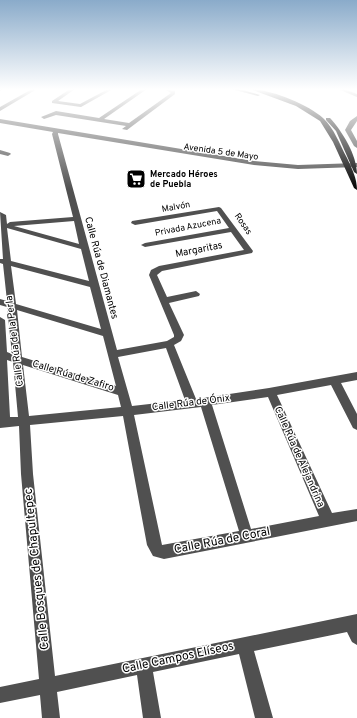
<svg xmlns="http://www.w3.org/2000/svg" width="357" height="718" font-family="Overpass,sans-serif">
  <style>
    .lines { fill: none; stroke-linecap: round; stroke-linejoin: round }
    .minor { fill: #505050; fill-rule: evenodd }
    .major { fill: #000; fill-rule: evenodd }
    .labels { text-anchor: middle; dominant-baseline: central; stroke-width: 3; stroke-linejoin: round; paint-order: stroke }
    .far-street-label { font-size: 9px; fill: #000; stroke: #fff }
    .far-poi-label { font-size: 9px; font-weight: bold; fill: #000; stroke: #fff; text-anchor: start }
    .street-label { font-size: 10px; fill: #000; stroke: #fff }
    .near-street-label { font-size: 12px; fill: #000; stroke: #fff }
  </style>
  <rect width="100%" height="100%" fill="#fff"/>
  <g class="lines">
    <path class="minor" d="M0 89H3L0 91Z
      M32 89H37L0 111V107Z
      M70 89H75L58 101 80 104 108 89H113L81 107 52 103V101Z
      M142 89H147L104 119 129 123 171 93 164 89 175 91V94L127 130 122 129 126 126 56 115 44 119 41 117 56 111 99 118Z
      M338 89H344L357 94V97Z
      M357 116V121L351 130 357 141V148L354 146 345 130 350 121Z
      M0 119 254 161 298 165 357 163V167L298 169 254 165 58 133V134L117 350 167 341 174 337V335L149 275 151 270 159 266 244 250 231 232 145 247 141 245 145 243 229 228 217 211 135 225 131 223 132 221 219 207 221 208 253 251 252 253 162 271 157 275 167 297 196 291 200 294 199 296 169 303 184 335 181 341 174 345 196 399 269 388 357 372V380L341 383 357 414V430L353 428 331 385 277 395 332 513 357 509V521L164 559 153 556 147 545 123 416 30 425 33 474 55 676 357 614V645L352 642 347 632 254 651 273 718H255L239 654 153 672 161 718H143L137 675 57 692 60 718H42L40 695 0 703V687L39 679 21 474 19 426 0 428V317L5 320 7 352 12 354 7 307 0 305V299L7 301 3 264 0 263V259H3L0 212 6 215 7 224 10 222 73 217 52 134 53 132 0 123ZM74 221 79 244 14 226ZM7 228 81 249 89 281 11 261ZM11 266 90 287 101 329 16 304ZM17 310 103 336 116 386 22 357ZM166 348 185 400 132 406 118 357ZM7 360 13 362 18 417H10ZM23 365 118 395 121 407 29 416ZM268 397 319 516 251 529 212 405ZM201 407 239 531 162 545 134 415Z
      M0 150 10 153 11 154 8 156 0 154Z"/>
    <path class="major" d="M231 89H239L260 95 258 96Z
      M250 89C270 89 308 104 323 118 334 128 340 145 347 158 352 169 357 178 357 190L354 188 333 142 320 121 296 106Z
      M326 118H330C342 131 357 155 357 174L354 172 336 131 326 120Z"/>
  </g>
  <linearGradient id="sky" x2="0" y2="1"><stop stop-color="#8aabca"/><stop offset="0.47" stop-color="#fff"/><stop offset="1" stop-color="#fff" stop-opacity="0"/></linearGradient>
  <rect width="357" height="190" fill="url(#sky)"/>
  <defs>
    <g id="supermarket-square" transform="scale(1)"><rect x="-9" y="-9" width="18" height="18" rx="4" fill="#000" stroke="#fff"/><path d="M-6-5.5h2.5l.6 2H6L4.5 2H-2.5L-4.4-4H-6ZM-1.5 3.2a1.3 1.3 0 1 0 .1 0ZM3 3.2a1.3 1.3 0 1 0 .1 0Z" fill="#fff"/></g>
  </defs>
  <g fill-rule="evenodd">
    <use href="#supermarket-square" x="136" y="179"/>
  </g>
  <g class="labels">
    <g class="far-street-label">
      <text transform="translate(221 152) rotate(8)">Avenida 5 de Mayo</text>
      <text transform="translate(176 207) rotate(-10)">Malvón</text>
      <text transform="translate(243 224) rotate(55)">Rosas</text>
      <text transform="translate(188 227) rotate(-11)">Privada Azucena</text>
    </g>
    <g class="far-poi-label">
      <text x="150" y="174">Mercado Héroes<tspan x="150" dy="10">de Puebla</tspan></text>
    </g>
    <g class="street-label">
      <text transform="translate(199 250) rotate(-11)">Margaritas</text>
      <text transform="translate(101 268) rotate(75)">Calle Rúa de Diamantes</text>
      <text transform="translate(15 341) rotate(-97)">Calle Rúa de la Perla</text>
      <text transform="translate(73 376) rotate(17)">Calle Rúa de Zafiro</text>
      <text transform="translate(191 403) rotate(-7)">Calle Rúa de Ónix</text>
      <text transform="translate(299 457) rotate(66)">Calle Rúa de Alejandrina</text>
    </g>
    <g class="near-street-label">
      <text transform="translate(222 541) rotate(-11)">Calle Rúa de Coral</text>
      <text transform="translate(37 569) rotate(-96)">Calle Bosques de Chapultepec</text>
      <text transform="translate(178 658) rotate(-12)">Calle Campos Elíseos</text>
    </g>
  </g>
</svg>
